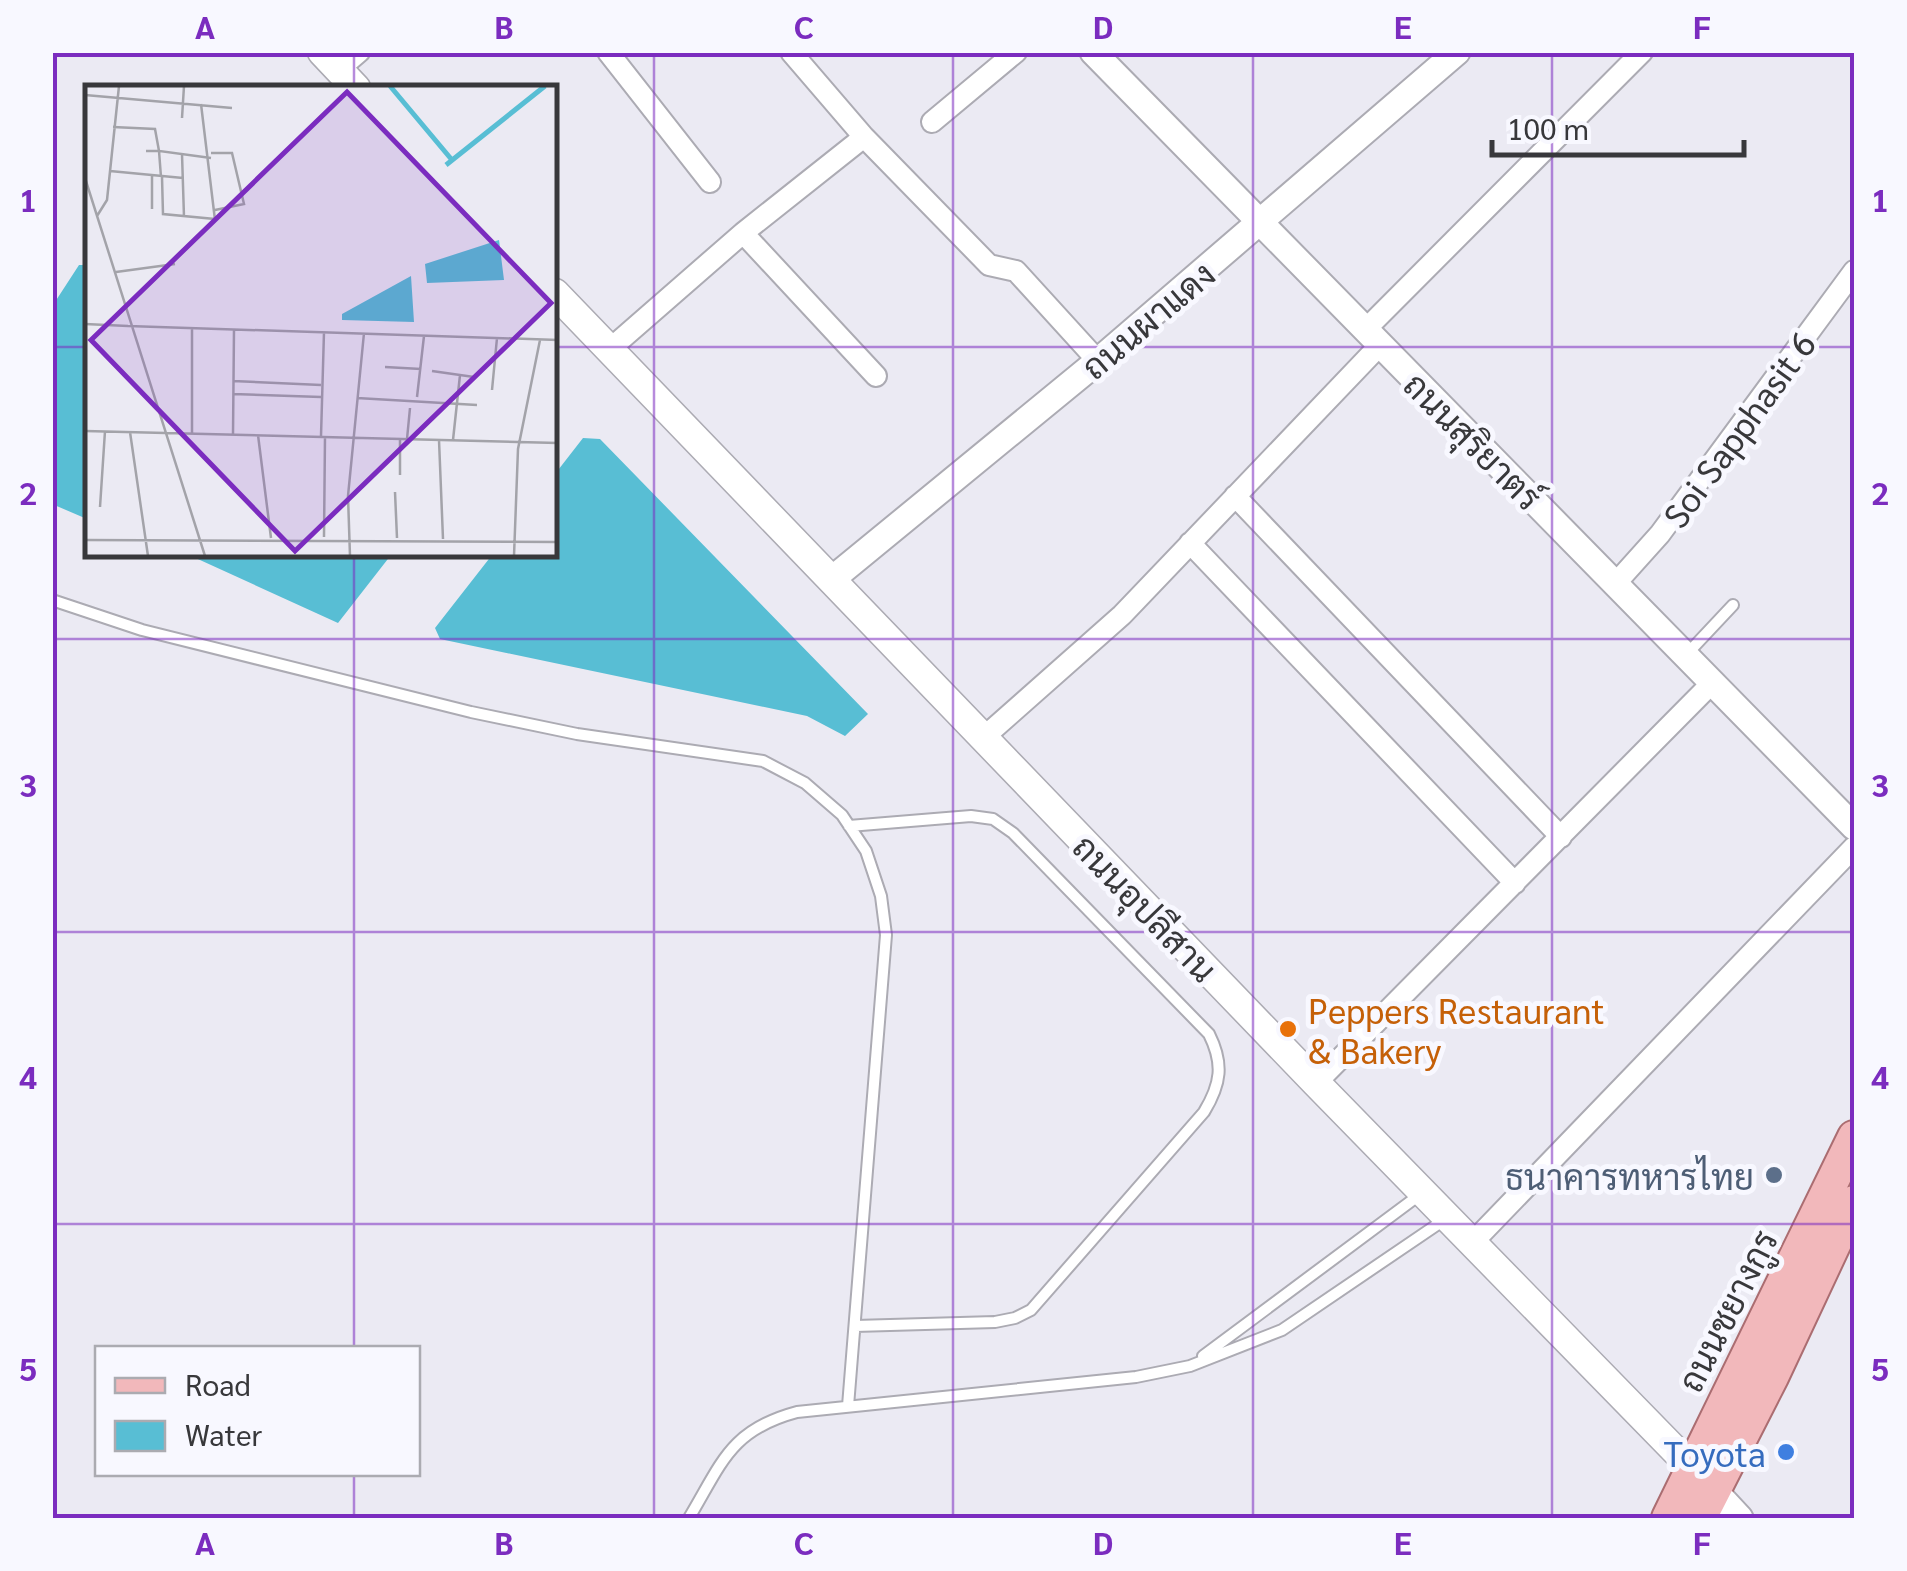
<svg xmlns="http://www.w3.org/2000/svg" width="1907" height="1571" font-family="Georgia,Sarabun,serif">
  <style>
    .water { fill: #58bed4 }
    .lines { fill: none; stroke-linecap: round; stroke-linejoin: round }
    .service-casing { stroke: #acabb3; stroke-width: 14 }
    .minor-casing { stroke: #acabb3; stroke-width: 24 }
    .tertiary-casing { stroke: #acabb3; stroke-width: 29 }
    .secondary-casing { stroke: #acabb3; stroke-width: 31 }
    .primary-casing { stroke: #ab6d71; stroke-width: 36 }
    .service { stroke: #fff; stroke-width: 10 }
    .minor { stroke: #fff; stroke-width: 20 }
    .tertiary { stroke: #fff; stroke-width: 25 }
    .secondary { stroke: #fff; stroke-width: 28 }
    .primary { stroke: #f2b8bb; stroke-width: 32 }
    .grid { fill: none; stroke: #7b2cbf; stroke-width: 2.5; stroke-opacity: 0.55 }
    .food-dot { fill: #e8710a; stroke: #f8f8ff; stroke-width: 4 }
    .service-dot { fill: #5c6f8a; stroke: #f8f8ff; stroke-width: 4 }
    .shop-dot { fill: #3f7fe0; stroke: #f8f8ff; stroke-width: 4 }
    .labels { text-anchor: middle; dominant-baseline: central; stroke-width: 10; stroke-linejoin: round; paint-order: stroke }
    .street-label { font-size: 35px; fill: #38383b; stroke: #f8f8ff }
    .food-label { font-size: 35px; fill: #c56008; stroke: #f8f8ff; text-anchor: start }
    .service-label { font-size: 35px; fill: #4e5e75; stroke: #f8f8ff; text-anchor: end }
    .shop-label { font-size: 35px; fill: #366cbe; stroke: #f8f8ff; text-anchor: end }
    .inset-river { fill: none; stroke: #58bed4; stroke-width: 5 }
    .inset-road { fill: none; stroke: #a3a3a9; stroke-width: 2.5 }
    .view { fill: #7b2cbf; fill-opacity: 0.15; stroke: #7b2cbf; stroke-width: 5 }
    .inset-edge { fill: none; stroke: #38383b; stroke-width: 5 }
    .neatline { fill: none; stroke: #7b2cbf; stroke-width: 4 }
    .grid-label { font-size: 32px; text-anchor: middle; font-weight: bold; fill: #7b2cbf }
  </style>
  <rect width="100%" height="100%" fill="#ebeaf3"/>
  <path class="water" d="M79 265H88L87 519 52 504 53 305Z
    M583 438 600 439 868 714 845 736 807 716 440 639 435 628 492 555H555V474Z
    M189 555H391L338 623Z"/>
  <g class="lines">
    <g class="service-casing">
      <path id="service" d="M52 600 142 630 471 712 577 734 763 761 805 783 842 815 866 851 881 896 886 935 848 1406
        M1686 655 1733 605
        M849 826 971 816 993 819 1013 833 1209 1034C1224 1064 1221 1084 1204 1112L1031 1310 1015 1318 995 1322 855 1326
        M1203 1356 1422 1193
        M689 1518C722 1463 730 1430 797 1412L1136 1377 1190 1366 1282 1330 1444 1220"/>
    </g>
    <g class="minor-casing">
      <path id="minor" d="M608 52 710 182
        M791 52 864 137 989 265 1016 271 1098 361
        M338 70 359 52
        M932 122 1016 52
        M743 233 876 376
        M1365 330 1642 52
        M610 349 743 233 864 137
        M1235 496 1561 837
        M1190 543 1515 883
        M1616 583 1660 534 1854 271
        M983 738 1122 615 1380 345
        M1316 1083 1713 682
        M1473 1242 1854 847"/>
    </g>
    <g class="tertiary-casing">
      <path id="tertiary" d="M1093 52 1854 827
        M831 580 1098 361 1457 52
        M1714 1490 1740 1518"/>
    </g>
    <g class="secondary-casing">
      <path id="secondary" d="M322 52 356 88
        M555 293 1316 1083 1705 1481"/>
    </g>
    <g class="primary-casing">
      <path id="primary" d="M1668 1518 1854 1137
        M1700 1518 1772 1377 1854 1202"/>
    </g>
    <use href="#service" class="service"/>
    <use href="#minor" class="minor"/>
    <use href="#tertiary" class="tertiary"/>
    <use href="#secondary" class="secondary"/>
    <use href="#primary" class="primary"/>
  </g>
  <path class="grid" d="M354 52V88M654 52V1518M953 52V1518M1253 52V1518M1552 52V1518M52 347H88M555 347H1854M354 555V1348M52 639H1854M52 932H1854M52 1224H1854M354 1474V1518"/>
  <circle class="food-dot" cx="1288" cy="1029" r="10"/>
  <circle class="service-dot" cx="1774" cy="1175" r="10"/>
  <circle class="shop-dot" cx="1786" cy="1452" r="10"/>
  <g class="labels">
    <g class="street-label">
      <text transform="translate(1147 319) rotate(-40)">ถนนผาแดง</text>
      <text transform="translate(1738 429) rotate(-54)">Soi Sapphasit 6</text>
      <text transform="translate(1474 440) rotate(45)">ถนนสุริยาตร์</text>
      <text transform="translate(1146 907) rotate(46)">ถนนอุปลีสาน</text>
      <text transform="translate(1726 1310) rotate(-63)">ถนนชยางกูร</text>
    </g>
    <g class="food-label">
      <text x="1308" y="1009">Peppers Restaurant<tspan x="1308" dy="40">&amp; Bakery</tspan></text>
    </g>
    <g class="service-label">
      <text x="1754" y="1175">ธนาคารทหารไทย</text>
    </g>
    <g class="shop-label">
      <text x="1766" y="1452">Toyota</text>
    </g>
  </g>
  <g transform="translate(85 85)">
    <rect width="472" height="472" fill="#ebeaf3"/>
    <path d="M414 155 419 195 342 198 340 179ZM326 191 329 237 257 235V229Z" fill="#58bed4"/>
    <path class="inset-river" d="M305 1 367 75M361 80 460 1"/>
    <path class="inset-road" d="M0 10 147 23M116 19 130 135M97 33 99 1M28 42 70 44 74 66 126 73M61 66H74L76 92M126 68H147L159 119 130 125M97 69 99 132M25 86 98 93M67 91V124M77 92 78 129 130 134M0 93 120 471M12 131 22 115 34 1M31 187 90 179M0 239 43 241M43 241 473 255M107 243V348M300 282 336 284M347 286 389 292M148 296 236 300M407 305 412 253M148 309 236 312M332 312 339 251M272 313 392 320M0 346 473 358M45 347 63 471M148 349 149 244M173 350 186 453M236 351 239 247M315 353V390M322 354 325 323M354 355 358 454M368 355 375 290M310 407 312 453M15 422 20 346M239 452 240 351M0 455 473 457M265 471 263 411 279 248M429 471 433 364 455 255"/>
    <path class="view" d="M262 7 466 218 210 466 6 255Z"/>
    <rect width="472" height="472" class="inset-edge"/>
  </g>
  <rect width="1907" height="1571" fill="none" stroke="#f8f8ff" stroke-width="110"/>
  <rect x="95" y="1346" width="325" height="130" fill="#f8f8ff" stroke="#ababb1" stroke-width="2.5"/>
  <rect x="115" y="1378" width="50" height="15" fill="#f2b8bb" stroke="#ababb1" stroke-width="2.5"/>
  <text x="185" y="1396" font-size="30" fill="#38383b">Road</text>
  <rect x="115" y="1421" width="50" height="30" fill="#58bed4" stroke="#ababb1" stroke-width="2.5"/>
  <text x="185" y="1446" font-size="30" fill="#38383b">Water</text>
  <path d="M1492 140v15h252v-15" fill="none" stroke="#38383b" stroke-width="5"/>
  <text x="1507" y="140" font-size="30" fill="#38383b" stroke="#f8f8ff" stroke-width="8" paint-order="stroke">100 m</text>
  <rect x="55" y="55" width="1797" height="1461" class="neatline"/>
  <g class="grid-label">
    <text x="205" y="39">A</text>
    <text x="504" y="39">B</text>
    <text x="804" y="39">C</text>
    <text x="1103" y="39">D</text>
    <text x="1403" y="39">E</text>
    <text x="1702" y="39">F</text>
    <text x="28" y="212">1</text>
    <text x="1880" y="212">1</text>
    <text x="28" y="505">2</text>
    <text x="1880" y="505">2</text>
    <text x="28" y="797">3</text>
    <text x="1880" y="797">3</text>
    <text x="28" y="1089">4</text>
    <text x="1880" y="1089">4</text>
    <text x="28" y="1381">5</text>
    <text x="1880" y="1381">5</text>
    <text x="205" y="1555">A</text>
    <text x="504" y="1555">B</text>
    <text x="804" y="1555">C</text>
    <text x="1103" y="1555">D</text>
    <text x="1403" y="1555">E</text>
    <text x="1702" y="1555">F</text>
  </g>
</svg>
